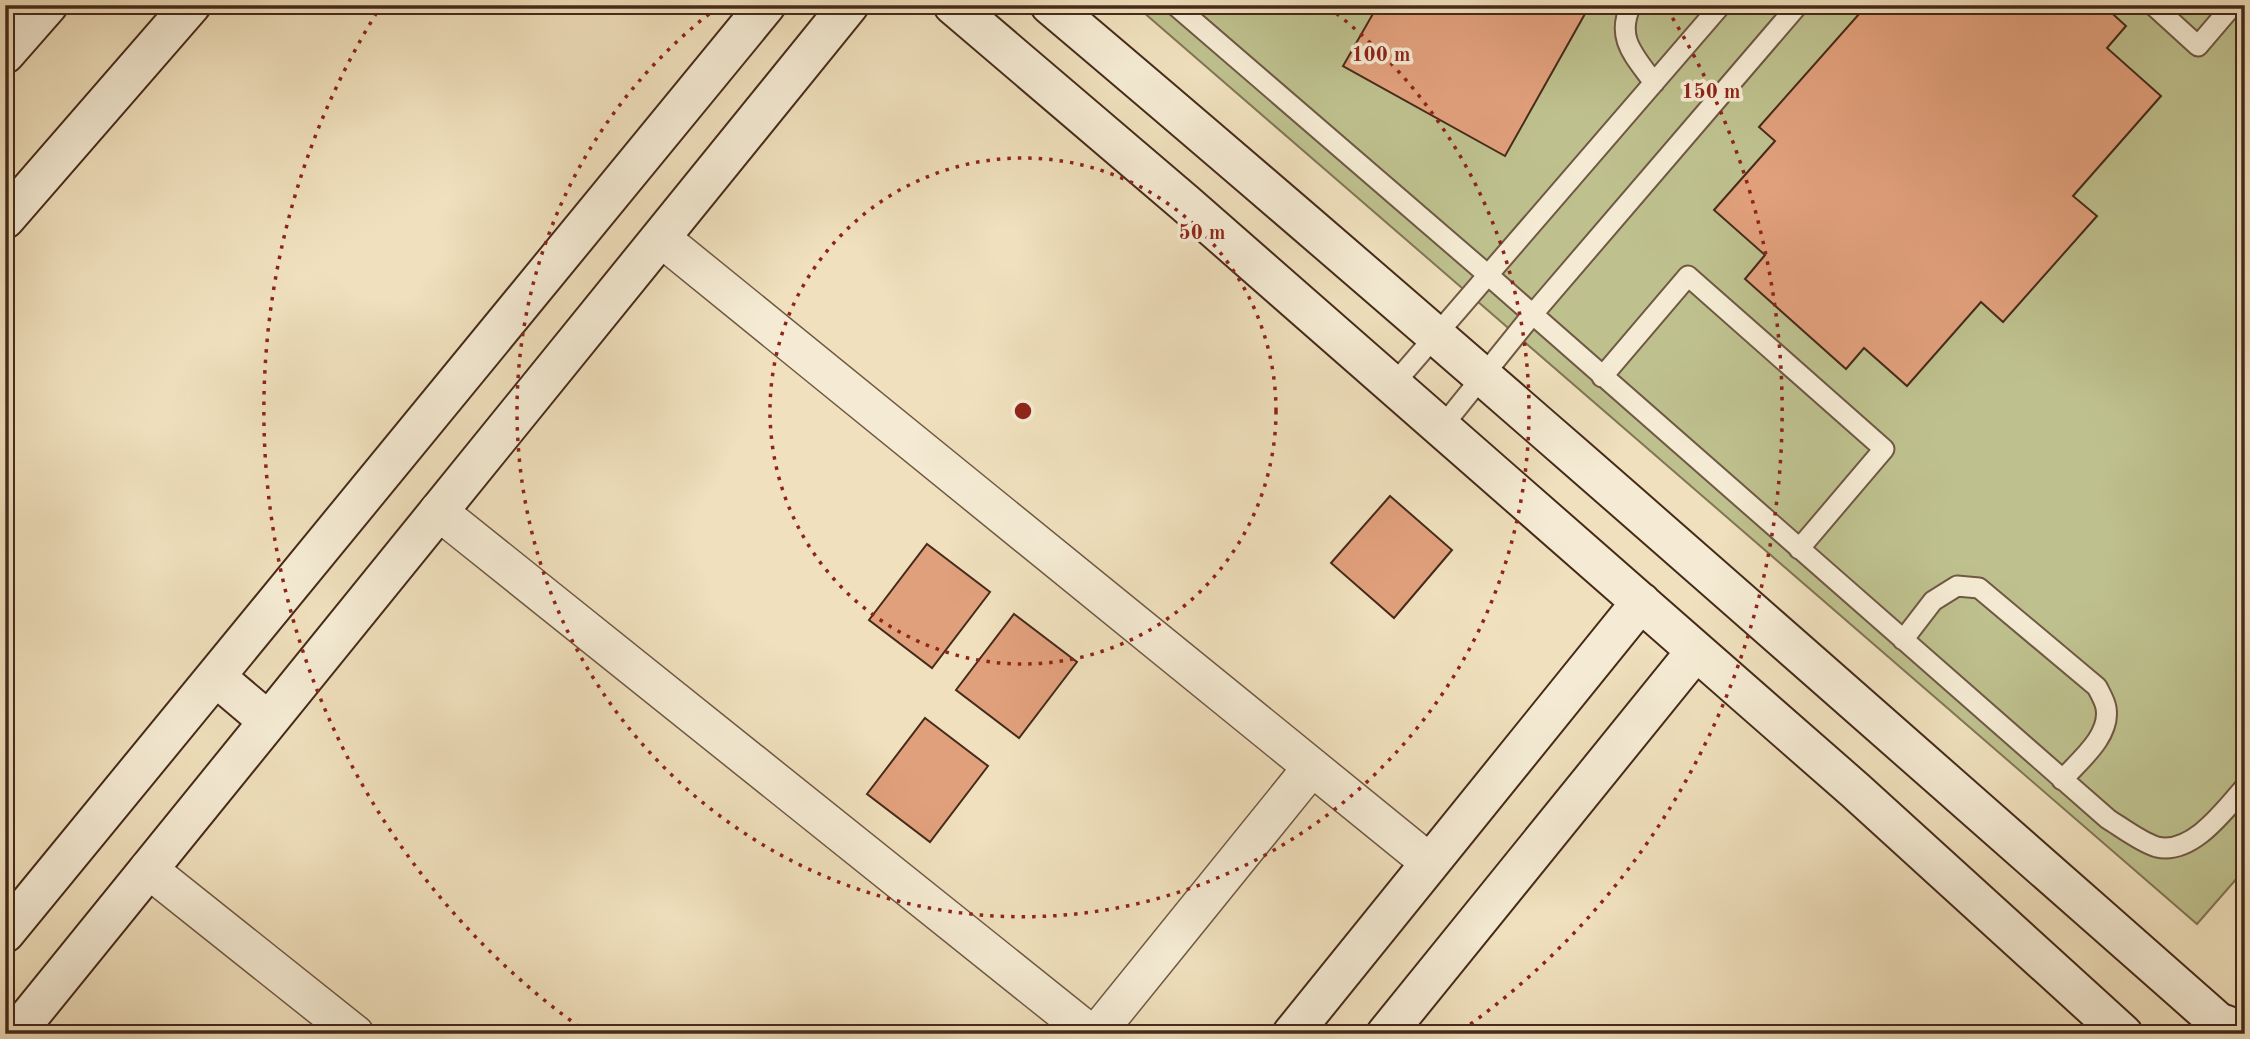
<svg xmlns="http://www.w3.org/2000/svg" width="2250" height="1039" font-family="'Old Standard TT',serif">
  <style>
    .green { fill: #bec18e; stroke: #827654; stroke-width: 2 }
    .building { fill: #e1a07c; stroke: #462a1a; stroke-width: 2 }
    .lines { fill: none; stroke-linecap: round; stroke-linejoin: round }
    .lane-casing { stroke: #705843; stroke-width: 23 }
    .street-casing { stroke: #705843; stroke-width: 40 }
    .secondary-casing { stroke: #462a1a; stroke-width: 42 }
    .lane { stroke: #f5ebd4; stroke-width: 19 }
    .street { stroke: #f5ebd4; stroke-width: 37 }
    .secondary { stroke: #f5ebd4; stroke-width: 38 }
    .ring { fill: none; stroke: #8f2418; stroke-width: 3.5; stroke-dasharray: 3.5 7 }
    .centre { fill: #8f2418; stroke: #f5ebd4; stroke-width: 3.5 }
    .ring-label { font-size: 21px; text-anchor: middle; font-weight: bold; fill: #8f2418; stroke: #f5ebd4; stroke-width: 7; stroke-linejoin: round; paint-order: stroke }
  </style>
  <rect width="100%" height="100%" fill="#f0e0bd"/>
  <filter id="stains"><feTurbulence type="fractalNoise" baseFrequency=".00286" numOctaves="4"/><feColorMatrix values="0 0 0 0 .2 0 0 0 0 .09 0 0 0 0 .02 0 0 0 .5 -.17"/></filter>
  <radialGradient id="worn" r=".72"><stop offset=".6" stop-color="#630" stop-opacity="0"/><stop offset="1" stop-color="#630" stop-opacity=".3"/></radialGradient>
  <path class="green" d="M1135 5H2245V869L2197 924Z"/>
  <path class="building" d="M1378 5H1574L1586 12 1505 156 1343 66Z
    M1867 5H1897L1899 7 1901 5H2103L2126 26 2107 48 2161 96 2073 196 2097 216 2003 322 1981 302 1907 386 1864 348 1846 369 1745 279 1765 255 1714 210 1775 141 1759 127Z
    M1390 496 1452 550 1394 618 1331 563Z
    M927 544 990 592 932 668 869 620Z
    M1014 614 1077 662 1019 738 956 690Z
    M925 718 988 766 930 842 867 794Z"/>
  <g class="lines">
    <g class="lane-casing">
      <path id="lane" d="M1175 5 1488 275 2108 819C2121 827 2142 843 2157 847 2192 855 2224 811 2245 787
        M1631 5C1615 39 1635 56 1654 83
        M2153 5 2198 46 2233 5
        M1602 377 1688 276 1884 449 1799 549
        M1393 385 1721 5
        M1441 428 1532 315 1798 5
        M1903 640 1933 601 1957 586 1979 588 2097 687C2100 693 2105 701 2106 708 2111 736 2079 761 2062 780"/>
    </g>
    <g class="street-casing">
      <path id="street" d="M661 238 1430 863
        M438 511 1091 1034
        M148 869 355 1034
        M1096 1034 1312 767"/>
    </g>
    <g class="secondary-casing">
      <path id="secondary" d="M953 5 1185 203 1856 791 2123 1034
        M1050 5C1444 338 1831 681 2218 1022L2245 1032
        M5 54 48 5
        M5 219 191 5
        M216 677 268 721
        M5 933 766 5
        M15 1034 849 5
        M1292 1034 1641 602
        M1386 1034 1696 651"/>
    </g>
    <use href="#lane" class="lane"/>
    <use href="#street" class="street"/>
    <use href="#secondary" class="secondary"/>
  </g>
  <g class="ring">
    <circle cx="1023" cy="411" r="253"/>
    <path d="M1328 7A506 506 0 1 1 718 7"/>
    <path d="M588 1033A759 759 0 0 1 379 9M1667 9A759 759 0 0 1 1458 1033"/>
  </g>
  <circle cx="1023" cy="411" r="10" class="centre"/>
  <g class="ring-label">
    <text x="1381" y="61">100 m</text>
    <text x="1711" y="98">150 m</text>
    <text x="1202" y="239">50 m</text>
  </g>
  <rect width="2250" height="1039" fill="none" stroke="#f0e0bd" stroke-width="28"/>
  <rect x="7" y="7" width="2236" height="1025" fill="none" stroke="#462a1a" stroke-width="3.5"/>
  <rect x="14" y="14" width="2222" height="1011" fill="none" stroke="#462a1a" stroke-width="2"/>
  <rect width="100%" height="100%" filter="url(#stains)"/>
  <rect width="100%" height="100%" fill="url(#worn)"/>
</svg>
